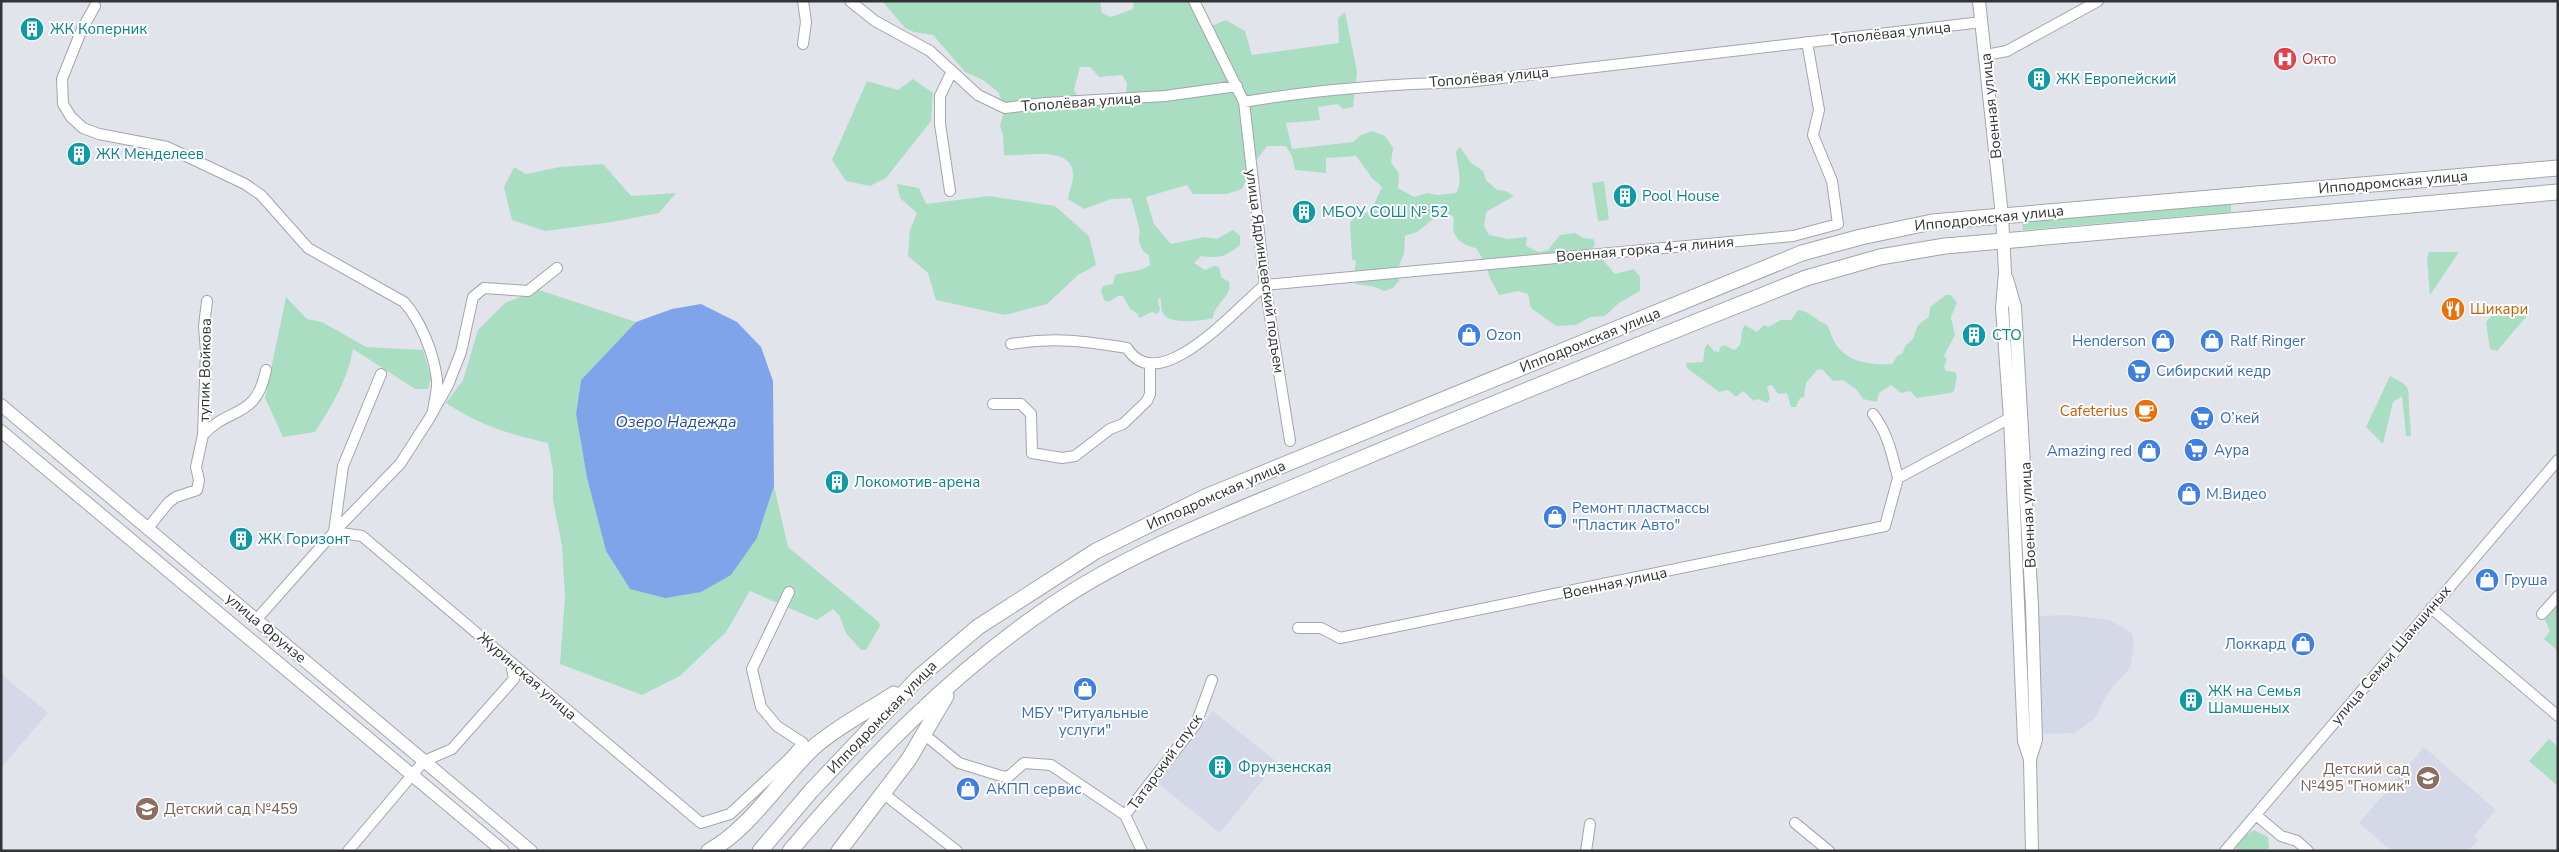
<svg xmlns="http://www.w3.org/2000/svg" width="2559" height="852" font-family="'Nunito Sans',sans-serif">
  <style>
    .built { fill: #d5d9e7 }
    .green { fill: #aadec2; fill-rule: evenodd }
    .water { fill: #7fa4ea }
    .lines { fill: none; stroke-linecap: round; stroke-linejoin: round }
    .minor-casing { stroke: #a3a5ad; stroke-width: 12 }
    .major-casing { stroke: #a3a5ad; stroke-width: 14 }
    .highway-casing { stroke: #a3a5ad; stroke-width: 17 }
    .minor { stroke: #fff; stroke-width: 10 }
    .major { stroke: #fff; stroke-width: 12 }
    .highway { stroke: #fff; stroke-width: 15 }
    .labels { text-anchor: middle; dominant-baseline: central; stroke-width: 4; stroke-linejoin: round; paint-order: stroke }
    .culture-label { font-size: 15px; fill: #0d838f; stroke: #fff; text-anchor: start }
    .street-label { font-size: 15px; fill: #323336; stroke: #fff }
    .health-label { font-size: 15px; fill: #be3a42; stroke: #fff; text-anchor: start }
    .food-label { font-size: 15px; fill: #c56008; stroke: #fff; text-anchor: start }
    .shop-label { font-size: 15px; fill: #366cbe; stroke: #fff; text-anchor: start }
    .education-label { font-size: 15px; fill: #785e54; stroke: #fff; text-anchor: end }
    .water-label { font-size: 16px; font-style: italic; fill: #244c9d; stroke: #fff }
  </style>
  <rect width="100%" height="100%" fill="#e2e4ec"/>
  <path class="built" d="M2070 615 2110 620 2132 633 2134 646 2130 668 2109 691 2095 718 2075 733 2042 734 2039 616Z
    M1 674 48 713 1 768Z
    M1213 711 1277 762 1220 833 1156 782Z
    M2424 747 2496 810 2474 836 2478 840 2468 851H2392L2359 823Z"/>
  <path class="green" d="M882 1H1100L1102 13 1111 17 1133 9 1134 1H1190L1202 24 1214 25 1226 20 1245 31 1252 55 1339 43 1338 18 1345 12 1357 71 1353 107 1343 109 1338 104 1318 107 1320 120 1286 123 1292 149 1353 142 1361 135 1372 131 1385 136 1393 148 1391 162 1399 174 1398 188 1414 197 1428 193 1437 195 1456 193C1464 180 1456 164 1456 151L1460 147 1471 163 1483 171 1486 180 1497 190 1506 191 1514 196 1486 212 1484 226 1489 235 1508 239 1527 237 1526 246 1539 252 1548 250 1560 235 1575 233 1583 238 1593 239 1595 243 1590 257 1594 260H1603L1615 274 1634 269 1640 277V291L1619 303 1605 316 1590 317 1576 325 1556 326 1531 308 1528 294 1518 291 1499 295 1490 278 1486 264 1476 248C1467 246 1457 242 1454 232 1452 227 1455 222 1453 216 1438 210 1428 225 1417 232 1413 234 1409 234 1405 236L1404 253 1399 266V281L1393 288 1384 291 1375 287 1356 284 1353 280 1356 261 1352 259 1350 222 1356 216 1371 211 1382 187 1372 178 1356 156 1326 158V173L1295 170 1292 156 1286 146H1267L1258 158 1247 163 1248 176 1242 189 1227 194H1193L1187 185 1146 197 1154 224 1171 244 1204 237 1217 239 1233 230 1240 236V245C1224 258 1220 258 1201 256L1194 263 1205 270 1214 266 1219 267 1221 277 1229 282C1233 296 1214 304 1213 318 1203 321 1168 325 1163 313 1160 308 1162 302 1160 297L1158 301 1160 310 1157 314 1152 312 1139 318 1138 314 1130 309 1123 296H1118L1109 302 1104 300 1101 291 1103 286 1113 284 1115 275C1125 272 1143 271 1150 265L1149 255C1140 251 1137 240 1140 231L1131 198 1111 199 1084 209 1068 199C1069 190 1074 182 1073 172 1070 145 1022 157 1004 155L1003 135 1000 126 1005 108 998 92 983 80 965 72 933 35 914 32 905 28ZM1080 67H1090L1099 77 1122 75 1127 83 1125 100 1081 103 1074 90Z
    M913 79 933 93 931 121 886 178 870 186 846 181 832 160 867 81 898 90Z
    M603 164 631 196 676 193 659 213 612 222 545 231 512 220 504 187 514 167 526 174 560 167Z
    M1604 181 1609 220 1598 221 1592 183Z
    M897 184 919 188 926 204 989 196 1055 206 1089 236 1096 265 1078 275 1047 304 1005 315 936 300 928 273 908 256 910 230 917 213 900 198Z
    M2231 202V212L2023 230 2022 222Z
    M2429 252H2459L2430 295 2427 260Z
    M539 290 636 322 581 380 576 414 587 478 606 551 630 589 757 538 774 486 788 547 879 622 880 626 866 650H861L846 633 839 615 833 609 817 620 750 591 726 632 680 676 642 695 560 664 565 596 562 546 553 500V471L548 443C511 435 479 425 446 403L463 380 478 330 505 303Z
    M1946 295H1951L1957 303 1951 317 1955 335 1944 356 1947 359 1944 367 1946 371 1955 372 1957 377 1954 391 1950 393 1917 398 1910 391 1901 393 1891 385 1879 393 1877 402 1863 399 1857 390 1843 380 1833 381 1823 370 1818 369 1806 383 1804 397 1800 398 1796 407H1791L1787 393 1778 394 1772 385 1767 386 1770 399 1767 403 1758 399 1754 401 1743 391 1736 397 1728 390 1719 392 1687 368 1686 363 1703 362 1705 347 1708 344 1714 351 1719 352 1720 347 1725 345 1733 350C1746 346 1738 333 1745 325L1757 332 1764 325 1768 327 1781 320H1791L1798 310C1810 311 1815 320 1827 325 1830 331 1832 337 1835 343 1848 363 1871 365 1892 364L1897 356 1902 354 1906 345 1913 339 1918 325 1929 317 1930 307Z
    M286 297 307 319 322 322 366 347 423 350 431 378 428 389H415L353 349C348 380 332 405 315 432L283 437 265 398Z
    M2497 309 2531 311 2497 351 2490 349 2486 322Z
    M2390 376 2403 383 2408 389 2411 436H2406L2402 396 2393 402 2383 444 2366 427Z
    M2558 604V651L2544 639 2550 631 2545 620Z
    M2549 739 2558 747V786L2529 761Z
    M2254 830 2268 837 2269 848 2266 851H2238L2236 849 2239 840Z"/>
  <path class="water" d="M701 304 737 322 761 347 773 381 774 486 757 538 731 575 701 592 665 598 630 589 606 551 587 478 576 414 581 380 636 322 672 309Z"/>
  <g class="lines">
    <g class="minor-casing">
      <path id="minor" d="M850 1 875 21 930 51 978 95 1005 108 1045 103 1165 96 1237 86
        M1194 1 1244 102C1318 89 1392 84 1467 82L1982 22
        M95 6 82 29 62 79 63 104 71 117 83 128 99 134 167 147 245 184 261 195 308 248 404 302C421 321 434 354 437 380 438 389 434 402 433 411
        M803 44 806 22 803 1
        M1986 55 2007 51 2098 1
        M1244 102 1265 285 1290 441
        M950 191 940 124V96L951 73
        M207 301 204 326 206 352 203 435C229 406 256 420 266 370
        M1011 344C1054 337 1084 341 1127 348 1159 400 1238 306 1265 285L1793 236 1838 224 1832 181 1813 135 1819 110 1807 42
        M993 404H1021L1031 414 1032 453 1062 458 1075 456 1110 429 1123 424 1147 401 1150 394V364
        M1873 414C1888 433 1892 455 1898 478
        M1898 478 2010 418
        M147 529 169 502 176 497 197 490 199 480 196 467 203 435
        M334 532 400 464 429 419 448 385 461 352 473 297 484 288 528 291 557 268
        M334 532 343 466 381 374
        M2431 608 2558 716
        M2542 614 2558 596
        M256 620 334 532 362 536 701 823 730 814 789 759 803 743 777 726 761 707 752 669 789 592
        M1298 628H1321L1340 638 1885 526 1898 478
        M931 740 959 763 1001 776 1008 777 1024 763 1051 765 1125 815 1142 851
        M884 794 957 851
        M1125 815 1196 724 1212 680
        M2256 815 2281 836 2297 841 2308 851
        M1795 823 1829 851
        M348 851 424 761 452 749 514 679 511 663
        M1586 851 1590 824
        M2225 851 2558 460"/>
    </g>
    <g class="major-casing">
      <path id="major" d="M1979 1 2002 216 2005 272 2002 308 2010 418 2024 741 2030 759
        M2007 279 2015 307 2032 606 2036 740 2030 759 2032 851
        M1 405 531 851
        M1 431 503 851"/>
    </g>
    <g class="highway-casing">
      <path id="highway" d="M709 851C750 829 780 779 814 747 838 726 868 711 894 694
        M760 851 811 791 918 678 978 627 1096 551 1205 497 1802 253 1861 237 1932 222 2558 168
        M790 851C867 760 951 674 1049 607 1135 548 1236 512 1332 471 1489 405 1647 341 1806 278L1880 257 1945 246 2558 192
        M839 851 909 759 946 696"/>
    </g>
    <use href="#minor" class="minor"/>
    <use href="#major" class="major"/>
    <use href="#highway" class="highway"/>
  </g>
  <defs>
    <g id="building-disc" transform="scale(1.25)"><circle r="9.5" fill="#0f9aa8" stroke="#fff"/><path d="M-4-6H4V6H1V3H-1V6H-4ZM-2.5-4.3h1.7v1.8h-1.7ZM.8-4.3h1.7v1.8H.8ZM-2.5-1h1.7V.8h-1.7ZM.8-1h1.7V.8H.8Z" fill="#fff"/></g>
    <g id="hospital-disc" transform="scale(1.25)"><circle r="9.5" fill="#e0444e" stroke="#fff"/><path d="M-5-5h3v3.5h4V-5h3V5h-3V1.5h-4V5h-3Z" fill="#fff"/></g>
    <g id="restaurant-disc" transform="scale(1.25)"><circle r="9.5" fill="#e8710a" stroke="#fff"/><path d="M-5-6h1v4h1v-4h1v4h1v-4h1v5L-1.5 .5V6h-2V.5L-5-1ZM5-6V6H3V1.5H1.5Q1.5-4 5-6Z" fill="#fff"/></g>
    <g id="shop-disc" transform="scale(1.25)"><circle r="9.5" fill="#3f7fe0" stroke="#fff"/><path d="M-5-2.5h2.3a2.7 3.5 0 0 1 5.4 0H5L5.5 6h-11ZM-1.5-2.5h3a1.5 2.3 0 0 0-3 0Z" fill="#fff"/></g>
    <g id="supermarket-disc" transform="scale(1.25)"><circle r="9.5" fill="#3f7fe0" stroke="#fff"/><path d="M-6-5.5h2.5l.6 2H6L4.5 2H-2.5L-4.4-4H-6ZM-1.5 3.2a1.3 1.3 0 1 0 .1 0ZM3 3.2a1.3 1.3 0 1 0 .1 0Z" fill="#fff"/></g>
    <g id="cafe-disc" transform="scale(1.25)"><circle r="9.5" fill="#e8710a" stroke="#fff"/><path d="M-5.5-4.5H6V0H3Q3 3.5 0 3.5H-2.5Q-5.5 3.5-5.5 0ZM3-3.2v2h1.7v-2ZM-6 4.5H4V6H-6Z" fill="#fff"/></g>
    <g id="school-disc" transform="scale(1.25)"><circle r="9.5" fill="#8d6e63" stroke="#fff"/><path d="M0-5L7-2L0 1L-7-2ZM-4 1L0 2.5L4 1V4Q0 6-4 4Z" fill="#fff"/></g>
  </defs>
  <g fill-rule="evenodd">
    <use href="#building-disc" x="32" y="29"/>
    <use href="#hospital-disc" x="2285" y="59"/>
    <use href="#building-disc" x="2039" y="79"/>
    <use href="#building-disc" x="79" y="154"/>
    <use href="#building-disc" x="1625" y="196"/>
    <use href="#building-disc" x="1304" y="212"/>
    <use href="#restaurant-disc" x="2453" y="309"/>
    <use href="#shop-disc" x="1469" y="335"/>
    <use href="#building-disc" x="1974" y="335"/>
    <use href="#shop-disc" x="2163" y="341"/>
    <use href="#shop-disc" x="2212" y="341"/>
    <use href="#supermarket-disc" x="2139" y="371"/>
    <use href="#cafe-disc" x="2146" y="411"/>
    <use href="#supermarket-disc" x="2202" y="418"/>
    <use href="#supermarket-disc" x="2196" y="450"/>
    <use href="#shop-disc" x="2149" y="451"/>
    <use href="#building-disc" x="837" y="482"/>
    <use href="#shop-disc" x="2189" y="494"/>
    <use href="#shop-disc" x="1555" y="517"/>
    <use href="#building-disc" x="241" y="539"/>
    <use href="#shop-disc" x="2487" y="580"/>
    <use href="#shop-disc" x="2303" y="644"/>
    <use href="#shop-disc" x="1085" y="689"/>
    <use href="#building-disc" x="2191" y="700"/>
    <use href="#building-disc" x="1220" y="767"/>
    <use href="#school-disc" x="2428" y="778"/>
    <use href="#shop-disc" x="968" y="789"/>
    <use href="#school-disc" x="147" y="809"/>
  </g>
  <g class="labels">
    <g class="culture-label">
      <text x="50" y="29">ЖК Коперник</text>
      <text x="2056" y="79">ЖК Европейский</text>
      <text x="96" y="154">ЖК Менделеев</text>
      <text x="1642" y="196">Pool House</text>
      <text x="1322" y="212">МБОУ СОШ № 52</text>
      <text x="1992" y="335">СТО</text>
      <text x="854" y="482">Локомотив-арена</text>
      <text x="258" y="539">ЖК Горизонт</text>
      <text x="2208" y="691">ЖК на Семья<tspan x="2208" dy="17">Шамшеных</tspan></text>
      <text x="1238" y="767">Фрунзенская</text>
    </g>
    <g class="street-label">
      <text transform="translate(1891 33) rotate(-6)">Тополёвая улица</text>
      <text transform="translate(1489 77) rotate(-5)">Тополёвая улица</text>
      <text transform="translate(1081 102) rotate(-4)">Тополёвая улица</text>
      <text transform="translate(1991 106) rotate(-96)">Военная улица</text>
      <text transform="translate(2393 182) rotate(-5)">Ипподромская улица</text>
      <text transform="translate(1989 218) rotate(-6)">Ипподромская улица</text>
      <text transform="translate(1645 249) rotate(-5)">Военная горка 4-я линия</text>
      <text transform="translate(1265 271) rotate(82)">улица Ядринцевский подъем</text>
      <text transform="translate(1590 340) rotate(-22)">Ипподромская улица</text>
      <text transform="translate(205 370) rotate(-89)">тупик Войкова</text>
      <text transform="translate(1216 495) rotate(-24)">Ипподромская улица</text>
      <text transform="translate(2028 515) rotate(-93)">Военная улица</text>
      <text transform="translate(1615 583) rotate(-12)">Военная улица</text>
      <text transform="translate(266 628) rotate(40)">улица Фрунзе</text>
      <text transform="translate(2391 655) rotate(-50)">улица Семьи Шамшиных</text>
      <text transform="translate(527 676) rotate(41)">Журинская улица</text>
      <text transform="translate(882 717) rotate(-46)">Ипподромская улица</text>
      <text transform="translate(1165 762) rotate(-54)">Татарский спуск</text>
    </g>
    <g class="health-label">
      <text x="2302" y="59">Окто</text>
    </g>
    <g class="food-label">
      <text x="2470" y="309">Шикари</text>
      <text x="2128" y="411" text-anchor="end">Cafeterius</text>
    </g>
    <g class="shop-label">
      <text x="1486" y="335">Ozon</text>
      <text x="2146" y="341" text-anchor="end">Henderson</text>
      <text x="2230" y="341">Ralf Ringer</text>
      <text x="2156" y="371">Сибирский кедр</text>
      <text x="2220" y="418">О’кей</text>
      <text x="2214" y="450">Аура</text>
      <text x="2132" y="451" text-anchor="end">Amazing red</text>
      <text x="2206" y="494">М.Видео</text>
      <text x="1572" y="508">Ремонт пластмассы<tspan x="1572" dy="17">"Пластик Авто"</tspan></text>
      <text x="2504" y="580">Груша</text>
      <text x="2286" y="644" text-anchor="end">Локкард</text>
      <text x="1085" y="713" text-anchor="middle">МБУ "Ритуальные<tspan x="1085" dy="17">услуги"</tspan></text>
      <text x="986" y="789">АКПП сервис</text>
    </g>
    <g class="education-label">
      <text x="2410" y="769">Детский сад<tspan x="2410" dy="17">№495 "Гномик"</tspan></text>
      <text x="164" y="809" text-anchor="start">Детский сад №459</text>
    </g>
    <g class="water-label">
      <text x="676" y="422">Озеро Надежда</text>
    </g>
  </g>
  <rect width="2559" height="852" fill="none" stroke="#323336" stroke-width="5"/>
</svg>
